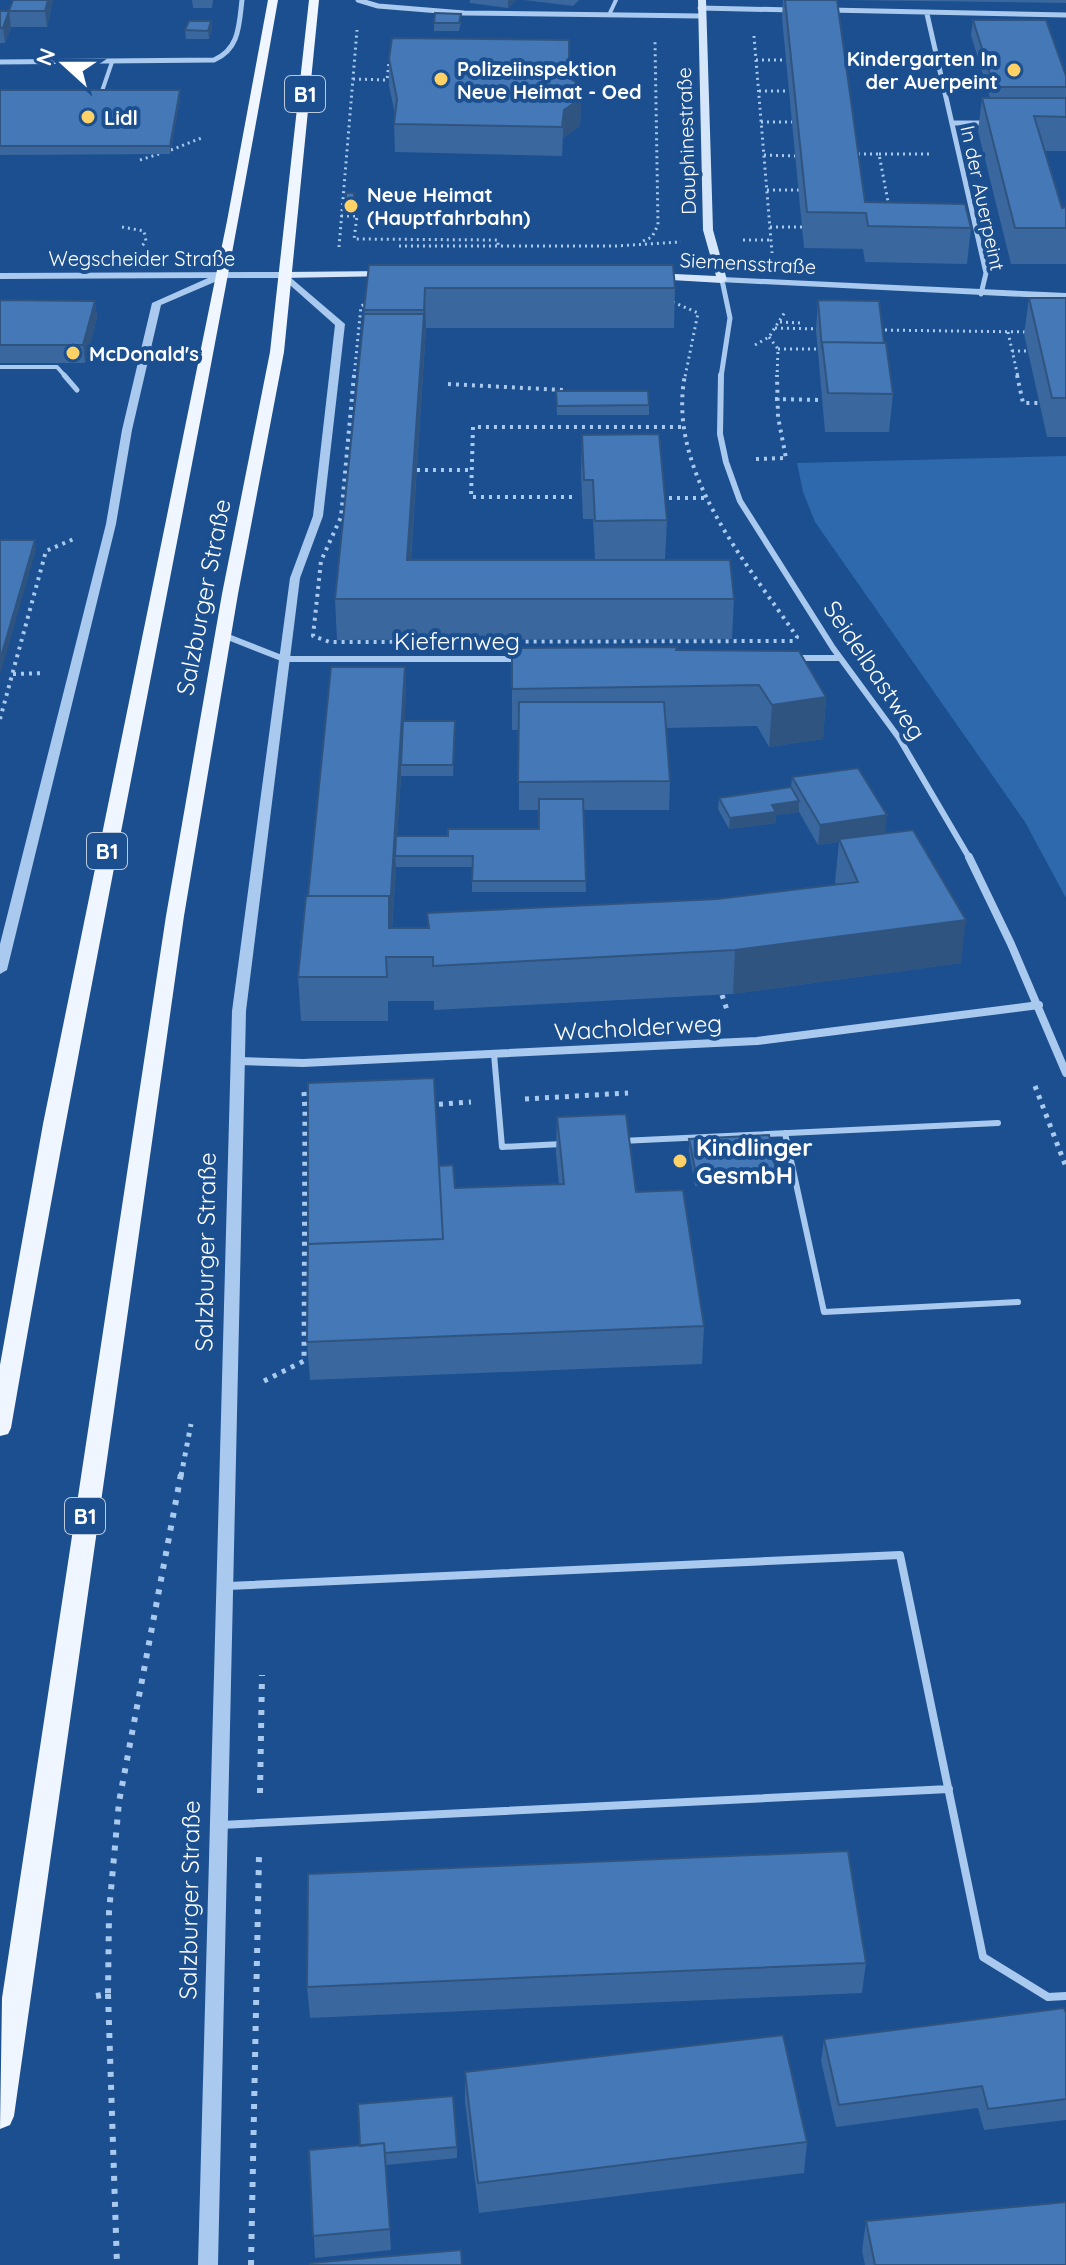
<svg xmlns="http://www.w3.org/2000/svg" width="1066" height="2265" font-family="Quicksand,sans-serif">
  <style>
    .green { fill: #2e69ad }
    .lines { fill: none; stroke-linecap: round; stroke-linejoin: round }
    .path-far3 { stroke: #a9c9ee; stroke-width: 3; stroke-dasharray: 2 4; stroke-linecap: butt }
    .path-far2 { stroke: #a9c9ee; stroke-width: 4; stroke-dasharray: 3 5; stroke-linecap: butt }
    .path-far1 { stroke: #a9c9ee; stroke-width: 5; stroke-dasharray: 4 6; stroke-linecap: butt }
    .path { stroke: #a9c9ee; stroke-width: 6; stroke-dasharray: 5 8; stroke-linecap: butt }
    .service-far3 { stroke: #a9c9ee; stroke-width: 4 }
    .service-far2 { stroke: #a9c9ee; stroke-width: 5 }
    .service-far1 { stroke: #a9c9ee; stroke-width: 6 }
    .service { stroke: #a9c9ee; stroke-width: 8 }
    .minor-far2 { stroke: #a9c9ee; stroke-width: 5 }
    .minor-far1 { stroke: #a9c9ee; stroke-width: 6 }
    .minor { stroke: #a9c9ee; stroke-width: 8 }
    .tertiary { fill: #a9c9ee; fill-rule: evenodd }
    .secondary { fill: #d6e6fa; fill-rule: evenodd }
    .primary { fill: #f0f6ff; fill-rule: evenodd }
    .wall { fill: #3a679d }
    .shaded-wall { fill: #305480 }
    .building { fill: #4478b7; stroke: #305480; stroke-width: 2 }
    .poi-dot { fill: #ffd166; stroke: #1b4f8f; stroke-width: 3 }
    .labels { text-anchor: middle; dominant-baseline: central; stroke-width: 8; stroke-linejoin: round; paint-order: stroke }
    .far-poi-label { font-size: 20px; font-weight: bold; fill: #fff; stroke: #1b4f8f; text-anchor: start }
    .far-street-label { font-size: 20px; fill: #fff; stroke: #1b4f8f }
    .shield { fill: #1b4f8f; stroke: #bbcadd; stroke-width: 2 }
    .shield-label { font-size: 22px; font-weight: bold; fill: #fff }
    .street-label { font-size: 24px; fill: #fff; stroke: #1b4f8f }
    .poi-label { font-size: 24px; font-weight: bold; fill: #fff; stroke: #1b4f8f; text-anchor: start }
  </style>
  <rect width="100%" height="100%" fill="#1b4f8f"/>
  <path class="green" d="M1066 456V898L1025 822 815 522 803 492 797 463Z"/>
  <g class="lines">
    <path class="path-far3" d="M754 36 772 253
      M756 60H787
      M968 66 981 65
      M353 79 387 80 389 62H396
      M759 91H789
      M761 122H792
      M171 150 204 137
      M852 154H879L889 207
      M879 154H930
      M764 155 795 156
      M140 160 159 154
      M767 190H799
      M341 216H357L354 239 498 240V246
      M122 227 144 231 146 241 142 246
      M770 227H802
      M743 240H771
      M643 241 652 237 658 225 655 42
      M399 246H615L681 242
      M339 247 357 30
      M780 322 801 323
      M775 328 821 329
      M879 330 1029 332
      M1008 332 1018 377
      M769 337 778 349 777 377
      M755 345 769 337 785 312
      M778 349H817
      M1012 351H1028
      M354 377 361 306 370 302H673L698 313 685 377"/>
    <path class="path-far2" d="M354 375 341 517 321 561 313 636 330 642 794 641 797 637C747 563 666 471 685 375
      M1017 375 1023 403H1040
      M448 384 563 390
      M775 399 822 400
      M756 459 786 458 778 417 777 375
      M417 470H472
      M572 497H471L473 427H683
      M661 498H707
      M13 674 44 673
      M0 719 46 551 76 538"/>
    <path class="path-far1" d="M722 995 728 1013
      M1035 1086 1066 1167
      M304 1092 305 1111
      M525 1099 628 1093
      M429 1105 471 1102
      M264 1381 304 1361 305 1111 311 1110
      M181 1476 191 1424"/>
    <path class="path" d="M260 1793 262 1675
      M108 1994 117 2265
      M96 1996 108 1994 109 1912 119 1802 181 1474
      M251 2265 259 1855"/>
    <path class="service-far3" d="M609 15 616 0
      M100 97 112 62
      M0 367H57L66 377"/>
    <path class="service-far2" d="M64 375 77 390"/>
    <path class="service-far1" d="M494 1054 502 1147 562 1144
      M785 1133 824 1312 1018 1302
      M621 1141 998 1123"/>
    <path class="service" d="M228 1586 900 1555 983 1957 1048 1997 1066 1996
      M221 1825 949 1789"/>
    <path class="minor-far2" d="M358 0 378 6 464 13 700 16
      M700 8 791 10
      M829 10 1066 15
      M927 14 986 273 981 294
      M0 62 214 60C240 49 239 24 242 0
      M952 123H987
      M721 377 730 318 722 280"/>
    <path class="minor-far1" d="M721 375 720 434 726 462 740 501 833 648 899 738 970 859
      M223 635 284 659H523
      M797 658H840"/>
    <path class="minor" d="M969 857 1011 944 1066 1073
      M238 1061 303 1063 757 1041 1039 1005"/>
    <path class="tertiary" d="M284 272 345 324 323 516 300 578 246 1011 218 2265H198L232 1011 290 578 313 516 335 325 282 278H218L217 281 161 305 132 430 116 524 7 970 0 974V944L106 524 122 430 152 303 208 278 0 279V273Z
      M722 277 1066 293V299L719 282 717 280Z"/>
    <path class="secondary" d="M698 0H706L713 230 727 280 722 283 654 279 649 276 654 273 716 276 703 230Z
      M387 271 392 274 391 276 284 278 279 275 284 272Z"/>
    <path class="primary" d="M268 0H278C194 477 93 951 11 1428L8 1434 0 1436V1365L43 1124 227 221Z
      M309 0H319L284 352 238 594 184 916 14 2116 10 2125 0 2129 2 1998 166 916 222 594 270 352Z"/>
  </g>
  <path class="wall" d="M53 0 47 27H11L5 43H0V11H9Z
    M192 0H213L212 8H193Z
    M470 0H516L508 8 470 3Z
    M524 0H579L573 6Z
    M783 0H1066V3L837 0 865 202 971 228 967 264 865 262 863 249 804 248 782 18Z
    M973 20 1066 76V151H1045L1062 208 1066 207V264H1011L978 131 982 98H990L971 35Z
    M211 21 212 29 209 39H186L185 30Z
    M461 22 459 31H434V23Z
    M389 59 569 78 582 86 580 126 563 138 562 156 395 152 394 124 395 114 389 86Z
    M0 90H180V99L170 154 0 155Z
    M346 193H354L355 210H347Z
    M369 265 675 288 674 328H426L411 560H595L593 519H583L581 474 582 435 667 520 665 560 734 599 732 639 337 640 335 599Z
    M1029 298H1066V437H1047L1024 334Z
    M0 300 95 301 97 318 85 363H0Z
    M818 300 893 394 889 432H825L816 330Z
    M556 391 649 405V415H557Z
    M512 648 677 650 826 697 823 739 769 747 757 726 666 728 670 781 669 810H584L586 892H472V867H396L392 928H428L427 913 717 899 836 884 835 882 839 842 818 845 799 812 776 815V823L729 829 718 809 719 798 791 787 792 777 885 833 961 963 733 994 434 1010V1001H388V1021H301L298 977 308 896 405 667 406 695 404 721H455V732L453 776H401L397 836H448L539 829V810H519V730H512Z
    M557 1117 636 1192 704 1326 702 1364 310 1380 307 1342 440 1176 455 1188 559 1184 556 1154Z
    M689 1139 776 1170 775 1181 695 1186 689 1151Z
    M866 1963 862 1993 310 2018 307 1987Z
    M1066 2013V2120L984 2130 978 2108 836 2127 821 2061 824 2039Z
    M465 2072 807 2142 804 2173 479 2213 465 2102Z
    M457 2147V2158L386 2165 391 2250 315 2258 309 2150Z
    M866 2221 1066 2265H865L862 2251Z"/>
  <path class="shaded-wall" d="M48 0H53L47 27 45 11Z
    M508 0H516L508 8Z
    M9 11 11 27 5 43 3 28Z
    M211 21 212 29 209 39 208 31Z
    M582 86 580 126 563 138 562 156 564 110Z
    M180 90V99L170 154V146Z
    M425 288 426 328 408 600 407 560Z
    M95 301 97 318 85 363 83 345Z
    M35 540 36 550 0 675V660Z
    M405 667 406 695 402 765H401V776L396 856H395L396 867 391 939 389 928V896Z
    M826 697 823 739 769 747 772 705Z
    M799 801V812L776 815V823L729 829 730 818 772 805Z
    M887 815 885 835 839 839V842L818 845 820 825Z
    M966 920 961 963 733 994 735 950Z"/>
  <path class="building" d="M13 0H48L45 11H9Z
    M785 0H837L865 202 965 204 971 228 868 226 866 213 807 212Z
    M0 11H9L3 28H0Z
    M435 13 461 14 459 23H434Z
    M973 20H1046L1066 76V87H994Z
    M189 21H211L208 31 185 30Z
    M392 38 569 40V78L582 86 581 98 564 110 562 127 394 124 397 99 389 59Z
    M0 90H180L170 146H0Z
    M982 98H1066V117L1034 116 1062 208 1066 207V228H1015Z
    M346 193H354V201H346Z
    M369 265H673L675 288H425L424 310H364Z
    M1029 298H1066V398H1052Z
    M0 300 95 301 83 345H0Z
    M818 300 879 301 884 343 822 342V349Z
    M364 314H424L407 560H730L734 599H335Z
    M822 342 886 343 893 394 828 393Z
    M556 391H648L649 405 557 406Z
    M659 434 667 520 595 521 593 480H584L582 435Z
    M0 540H35L0 660Z
    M677 647 676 650 799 651 826 697 772 705 759 685 512 689V648Z
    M331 667H405L390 910 389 896H308Z
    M519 702H664L670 781 518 782Z
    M403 721H455L453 765H401Z
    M858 768 887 815 820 825 792 777Z
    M791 787 799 801 772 805 776 812 730 818 719 798Z
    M539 799H583L586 881H472L473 856H395L396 836H448V829H539Z
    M913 830 966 920 735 950 433 966V957H386L387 977H298L306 896H389V928H429L427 913 717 899 858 882 839 839Z
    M434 1078 443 1239 308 1244V1083Z
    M626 1114 636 1192 683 1190 704 1326 307 1342 308 1244 443 1239 439 1166 453 1165 455 1188 564 1184 557 1117Z
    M769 1135 776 1170 696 1174 689 1139Z
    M848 1851 866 1963 307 1987 308 1874Z
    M1064 2008 1066 2013V2099L988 2109 982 2086 839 2105 824 2039Z
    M783 2035 807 2142 478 2183 465 2072Z
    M453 2096 457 2147 385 2153 384 2143 360 2146 358 2104Z
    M384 2143 390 2229 313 2236 309 2150Z
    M1066 2202V2265H875L866 2221Z
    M461 2250 462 2265H310V2263Z"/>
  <g class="poi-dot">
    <circle cx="1014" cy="70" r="8"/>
    <circle cx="441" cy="79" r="8"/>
    <circle cx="88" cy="117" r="8"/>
    <circle cx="351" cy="206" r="8"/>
    <circle cx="73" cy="353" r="8"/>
    <circle cx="680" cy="1161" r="8"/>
  </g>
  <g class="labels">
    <g class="far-poi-label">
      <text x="998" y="58" text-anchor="end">Kindergarten In<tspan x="998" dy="23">der Auerpeint</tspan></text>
      <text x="457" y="68">Polizeiinspektion<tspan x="457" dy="23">Neue Heimat - Oed</tspan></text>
      <text x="104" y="117">Lidl</text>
      <text x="367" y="194">Neue Heimat<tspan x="367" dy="23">(Hauptfahrbahn)</tspan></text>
      <text x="89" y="353">McDonald's</text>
    </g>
    <g class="far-street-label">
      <text transform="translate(686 141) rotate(-92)">Dauphinestraße</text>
      <text transform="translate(983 198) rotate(78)">In der Auerpeint</text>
      <text x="142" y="258">Wegscheider Straße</text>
      <text transform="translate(748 263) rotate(3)">Siemensstraße</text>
    </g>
    <g class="shield">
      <rect x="285" y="76" width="40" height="36" rx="6"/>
      <rect x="87" y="833" width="40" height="36" rx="6"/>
      <rect x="65" y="1498" width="40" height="36" rx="6"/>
    </g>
    <g class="shield-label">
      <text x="305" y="94">B1</text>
      <text x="107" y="851">B1</text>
      <text x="85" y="1516">B1</text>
    </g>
    <g class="street-label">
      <text transform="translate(203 597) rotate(-79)">Salzburger Straße</text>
      <text x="457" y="641">Kiefernweg</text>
      <text transform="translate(875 670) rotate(56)">Seidelbastweg</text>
      <text transform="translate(638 1027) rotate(-3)">Wacholderweg</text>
      <text transform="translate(205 1252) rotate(-89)">Salzburger Straße</text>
      <text transform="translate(189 1900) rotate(-89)">Salzburger Straße</text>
    </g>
    <g class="poi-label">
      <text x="696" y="1147">Kindlinger<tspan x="696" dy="28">GesmbH</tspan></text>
    </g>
  </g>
  <g transform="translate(64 64) rotate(291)" stroke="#1b4f8f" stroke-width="6" paint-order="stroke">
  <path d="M0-6L14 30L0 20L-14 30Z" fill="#ffffff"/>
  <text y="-12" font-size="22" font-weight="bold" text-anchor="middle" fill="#ffffff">N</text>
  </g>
</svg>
